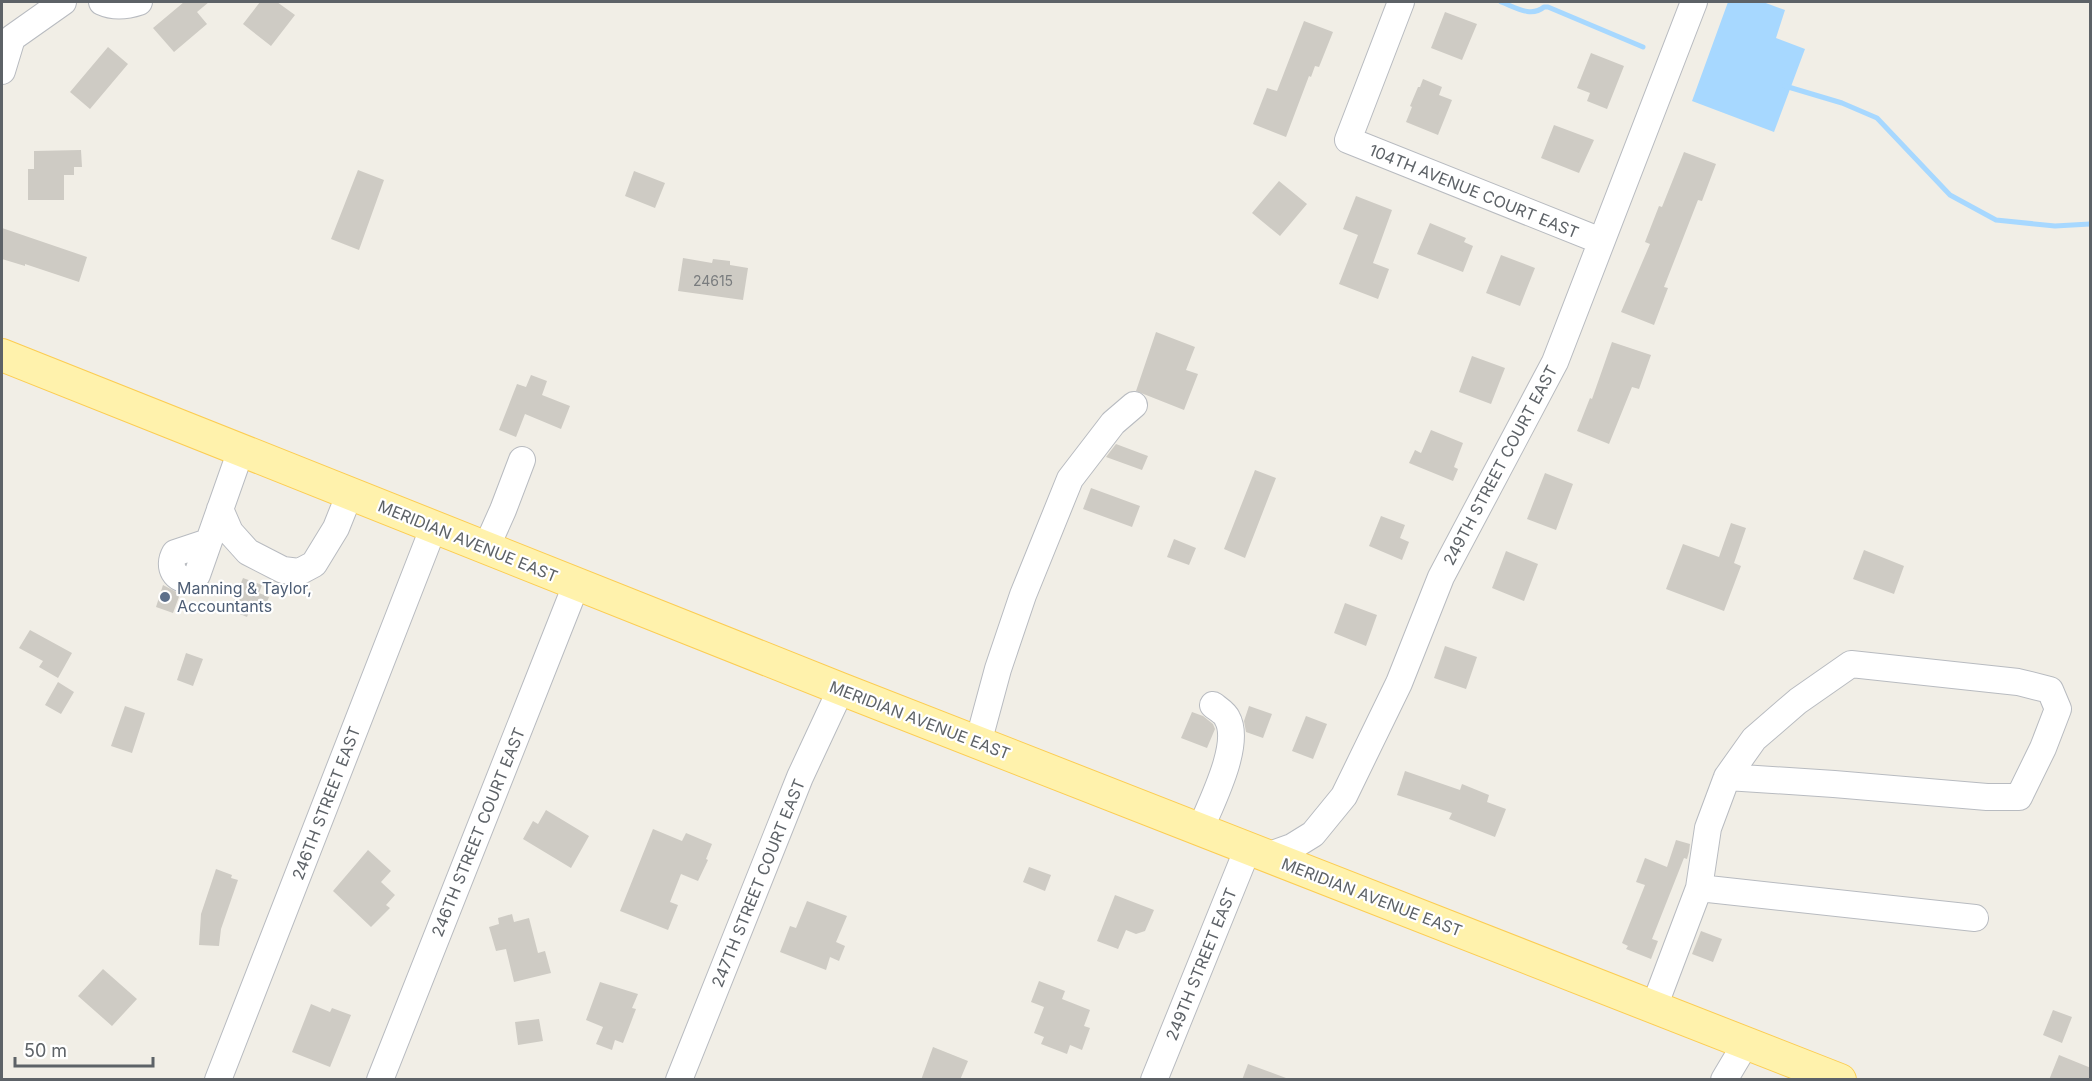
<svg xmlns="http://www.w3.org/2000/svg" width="2092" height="1081" font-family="Inter,sans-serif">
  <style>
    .water { fill: #a7d8ff }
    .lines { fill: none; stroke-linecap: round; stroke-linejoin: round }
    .stream { stroke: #a7d8ff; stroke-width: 5 }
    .building { fill: #cecbc4 }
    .minor-casing { stroke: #b8bbc0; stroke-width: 28 }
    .major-casing { stroke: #fccd53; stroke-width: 34 }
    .minor { stroke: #fff; stroke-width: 26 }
    .major { stroke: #fff2ac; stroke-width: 32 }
    .service-dot { fill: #5c6f8a; stroke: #fff; stroke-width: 2 }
    .labels { text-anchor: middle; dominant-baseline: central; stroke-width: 4.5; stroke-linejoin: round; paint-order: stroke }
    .number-label { font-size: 14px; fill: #797c7e }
    .street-label { font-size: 16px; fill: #5d6267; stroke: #fff }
    .service-label { font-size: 16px; fill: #4e5e75; stroke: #fff; text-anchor: start }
  </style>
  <rect width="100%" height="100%" fill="#f1eee6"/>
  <path class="water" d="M1728 2H1763L1785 10 1776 38 1805 49 1774 132 1692 101Z"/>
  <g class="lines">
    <path class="stream" d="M1501 2C1515 7 1531 18 1544 7H1548L1643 47
      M1785 86 1842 103 1877 118 1950 195 1996 220 2055 226 2090 224"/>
  </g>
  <path class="building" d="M184 2H209L197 12 207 24 174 52 153 28Z
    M260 2H277L295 15 271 46 243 24Z
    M1445 12 1477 24 1462 60 1431 48Z
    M1304 21 1333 32 1319 67 1315 66 1311 77 1309 76 1286 137 1253 124 1267 88 1277 91Z
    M108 47 128 64 90 109 70 92Z
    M1591 53 1624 66 1607 109 1587 101 1590 93 1577 88Z
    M1423 79 1442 87 1439 95 1452 100 1438 135 1406 122 1412 107 1410 106 1418 87H1420Z
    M1554 125 1594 140 1579 173 1541 158Z
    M81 150 82 167H74V175H64V200H28V169H34V151Z
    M1684 152 1716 164 1702 201 1698 200 1664 287 1668 288 1654 325 1621 312 1650 244 1645 242 1659 206 1662 207Z
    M358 170 384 180 359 250 331 239Z
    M634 171 665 183 655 208 625 196Z
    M1279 181 1307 204 1280 236 1252 213Z
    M1356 196 1392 210 1373 263 1389 269 1378 299 1339 284 1358 235 1343 229Z
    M1430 223 1466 238 1464 242 1473 246 1463 272 1417 254Z
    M2 228 87 257 79 282 25 264V266L2 259Z
    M1501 255 1535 268 1520 306 1486 293Z
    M683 258 712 263 713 259 730 261V265L748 268 743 300 678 291Z
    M1156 332 1195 347 1186 370 1198 374 1184 410 1136 391Z
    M1612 342 1651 355 1639 389 1632 387 1609 444 1577 431 1590 398 1592 399Z
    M1472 356 1505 368 1491 404 1459 392Z
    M531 375 547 381 542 395 570 406 561 429 525 414 516 437 499 430 517 384 526 387Z
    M1431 430 1463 443 1454 467 1458 469 1453 481 1409 463 1415 450 1421 453Z
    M1116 444 1148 456 1142 470 1106 457Z
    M1255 470 1276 478 1245 558 1224 549Z
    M1545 473 1573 484 1556 530 1527 519Z
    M1091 488 1140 506 1132 527 1083 509Z
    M1381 516 1405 525 1400 538 1409 542 1402 560 1369 546Z
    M1731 523 1746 528 1734 563 1741 566 1724 611 1666 589 1683 544 1719 557Z
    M1174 539 1196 548 1189 565 1167 557Z
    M1864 550 1904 566 1894 594 1853 579Z
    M1506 551 1538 564 1524 601 1492 588Z
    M243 578 262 585 259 593 269 597 263 612 251 607 247 617 230 610Z
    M163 585 180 594 173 613 156 607Z
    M1345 603 1377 615 1366 646 1334 633Z
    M30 630 72 653 58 678 39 667 43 661 19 648Z
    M1445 646 1477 657 1466 689 1434 678Z
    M186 653 203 659 193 686 177 680Z
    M58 682 74 692 61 714 45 705Z
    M125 706 145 713 132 753 111 746Z
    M1249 706 1272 714 1263 738 1246 732 1244 721Z
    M1192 712 1203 716 1213 724 1215 729 1207 748 1181 738Z
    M1306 716 1327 724 1313 759 1292 751Z
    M1405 771 1460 790 1462 784 1489 795 1487 802 1506 809 1495 837 1449 819 1452 813 1397 795Z
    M546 810 589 836 571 868 523 839 533 821 538 824Z
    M653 829 682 841 686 833 712 844 706 859 708 860 698 881 681 874 670 902 678 905 668 930 620 911Z
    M1676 840 1690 844 1689 852 1687 859 1684 858 1652 939 1658 941 1651 959 1626 949 1628 946 1622 943 1645 885 1636 882 1645 858 1667 867Z
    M368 850 391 871 381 882 395 895 386 905 390 908 371 927 333 891Z
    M1029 867 1051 875 1045 891 1023 882Z
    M216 869 232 875 231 878 238 880 221 929 219 946 199 945 201 914Z
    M1115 895 1154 910 1145 931 1136 934 1126 930 1118 949 1097 941Z
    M807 901 847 916 836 942 845 946 839 961 830 957 826 970 780 952 790 926 796 928Z
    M512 914 514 922 529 918 538 953 545 951 551 973 514 982 506 949 496 951 489 927 499 924 498 918Z
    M1701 931 1722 939 1713 962 1692 954Z
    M103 969 137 999 112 1026 78 996Z
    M1039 981 1065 991 1062 999 1090 1010 1084 1026 1090 1028 1082 1050 1070 1045 1067 1054 1041 1044 1044 1037 1034 1033 1044 1007 1031 1002Z
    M600 982 638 994 632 1008 636 1009 623 1043 615 1040 612 1050 596 1044 603 1027 586 1020Z
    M311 1004 330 1012 332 1008 351 1015 330 1067 292 1052Z
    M2053 1010 2072 1017 2062 1043 2043 1035Z
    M539 1019 543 1041 518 1045 515 1022Z
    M933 1047 968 1061 960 1080H921Z
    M2059 1055 2091 1068V1080H2049Z
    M1248 1064 1286 1078V1080H1242Z"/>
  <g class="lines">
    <g class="minor-casing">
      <path id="minor" d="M102 2C113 7 127 6 139 2
        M1401 2 1348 140 1601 241
        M2 71 12 38 63 2
        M220 509 230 532 248 552 283 570 299 572 314 564 336 528 350 493
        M208 542 175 553C167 567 175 581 191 580L197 575 241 450
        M486 548 503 510 522 460
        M978 743 998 669 1023 595 1070 479 1113 423 1134 405
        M1200 830C1211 803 1242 744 1227 718 1225 713 1218 709 1213 705
        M1267 856 1292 847 1313 834 1344 796 1399 683 1441 577 1555 362 1694 2
        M1699 888 1975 918
        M1654 1007 1699 888 1708 828 1727 777 1754 739 1798 701 1851 664 2018 682 2050 690 2058 709 2043 748 2019 797H1987L1834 784 1727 777
        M218 1080 434 526
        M380 1080 576 585
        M679 1080 800 777 841 689
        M1154 1080 1248 848
        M1724 1080 1746 1043"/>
    </g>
    <g class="major-casing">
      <path id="major" d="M2 355 841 689 1840 1080"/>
    </g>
    <use href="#minor" class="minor"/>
    <use href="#major" class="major"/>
  </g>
  <circle class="service-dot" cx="165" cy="597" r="6"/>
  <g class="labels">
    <g class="number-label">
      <text x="713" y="280">24615</text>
    </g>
    <g class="street-label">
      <text transform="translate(1474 191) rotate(22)">104TH AVENUE COURT EAST</text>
      <text transform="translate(1500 465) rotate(-62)">249TH STREET COURT EAST</text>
      <text transform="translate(468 541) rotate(22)">MERIDIAN AVENUE EAST</text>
      <text transform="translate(920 720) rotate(21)">MERIDIAN AVENUE EAST</text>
      <text transform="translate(326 803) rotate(-69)">246TH STREET EAST</text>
      <text transform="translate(478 832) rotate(-68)">246TH STREET COURT EAST</text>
      <text transform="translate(758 883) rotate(-68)">247TH STREET COURT EAST</text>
      <text transform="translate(1372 897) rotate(21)">MERIDIAN AVENUE EAST</text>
      <text transform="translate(1201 964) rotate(-68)">249TH STREET EAST</text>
    </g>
    <g class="service-label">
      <text x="177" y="588">Manning &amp; Taylor,<tspan x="177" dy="18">Accountants</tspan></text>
    </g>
  </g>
  <rect width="2092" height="1081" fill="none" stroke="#5d6267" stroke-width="6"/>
  <path d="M15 1057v9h138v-9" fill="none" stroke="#5d6267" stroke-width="3"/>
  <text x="24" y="1057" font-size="18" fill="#5d6267" stroke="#ffffff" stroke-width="4.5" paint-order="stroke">50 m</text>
</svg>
